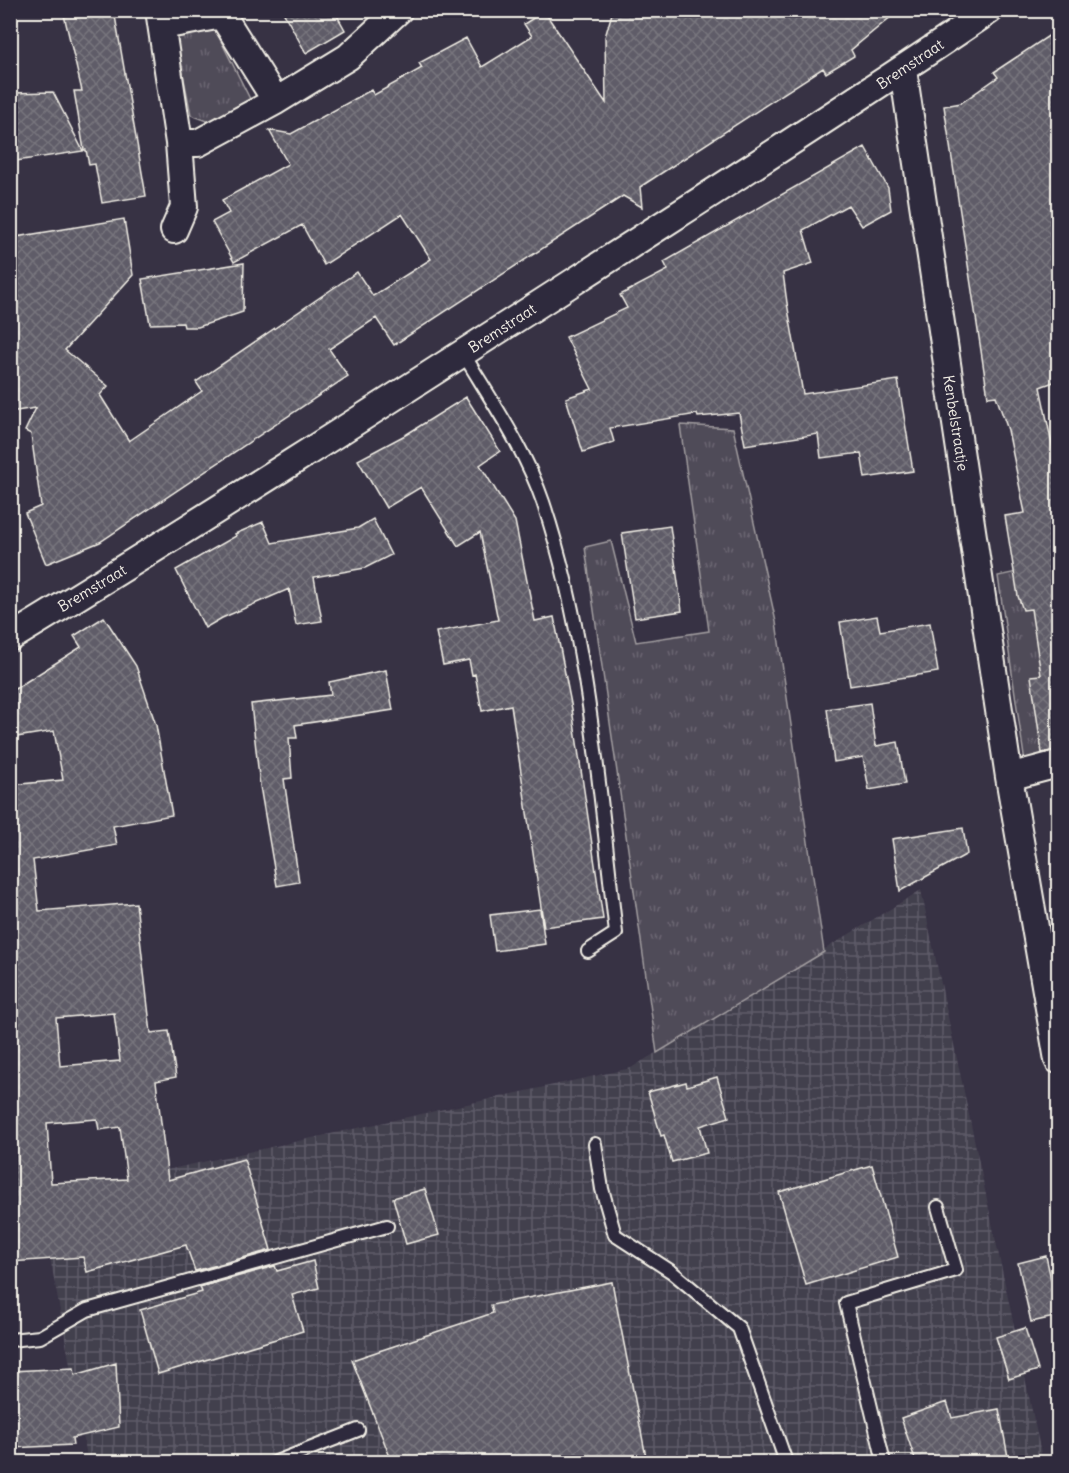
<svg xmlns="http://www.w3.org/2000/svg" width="1069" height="1473" font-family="Delius,sans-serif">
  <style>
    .industrial { fill: url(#industrial-grid) }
    .grass { fill: url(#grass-tufts); stroke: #a29ea0; stroke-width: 1.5 }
    .building { fill: url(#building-cross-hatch); stroke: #f4f1e8; stroke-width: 1.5; fill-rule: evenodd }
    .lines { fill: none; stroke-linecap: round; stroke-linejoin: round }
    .lane-casing { stroke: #f4f1e8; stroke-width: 16 }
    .street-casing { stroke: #f4f1e8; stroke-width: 30 }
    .lane { stroke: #2f2a3d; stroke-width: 12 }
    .street { stroke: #2f2a3d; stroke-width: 26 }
    .labels { text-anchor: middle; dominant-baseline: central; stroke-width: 4.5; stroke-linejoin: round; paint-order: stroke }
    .street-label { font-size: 15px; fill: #f4f1e8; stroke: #2f2a3d }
  </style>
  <defs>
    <pattern id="industrial-grid" width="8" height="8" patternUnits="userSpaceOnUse" patternTransform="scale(1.5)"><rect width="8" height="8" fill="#433f4e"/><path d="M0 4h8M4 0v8" fill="none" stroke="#5f5b68"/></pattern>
    <pattern id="grass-tufts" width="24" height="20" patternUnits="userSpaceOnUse" patternTransform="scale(1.5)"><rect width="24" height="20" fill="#504b59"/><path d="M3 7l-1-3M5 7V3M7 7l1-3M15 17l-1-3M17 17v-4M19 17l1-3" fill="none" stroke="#6a6571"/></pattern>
    <pattern id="building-cross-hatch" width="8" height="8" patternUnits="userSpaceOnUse" patternTransform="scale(1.5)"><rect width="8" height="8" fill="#5f5c67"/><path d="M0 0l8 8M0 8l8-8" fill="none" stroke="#77747d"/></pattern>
  </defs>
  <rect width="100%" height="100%" fill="#373244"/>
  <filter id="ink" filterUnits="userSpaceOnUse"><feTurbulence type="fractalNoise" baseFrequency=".0167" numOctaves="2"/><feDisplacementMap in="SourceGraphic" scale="12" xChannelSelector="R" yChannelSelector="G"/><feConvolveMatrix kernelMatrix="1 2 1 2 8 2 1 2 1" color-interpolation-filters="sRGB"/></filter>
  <g filter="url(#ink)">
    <path class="industrial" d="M921 890 1043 1462H88L39 1198 631 1068Z"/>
    <path class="grass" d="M215 29 250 99 210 122 191 115 176 38Z
      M680 425 733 428 776 622 824 952 657 1053 585 547 611 541 636 642 709 631Z
      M1058 563V755L1025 763 998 576Z"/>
    <path class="building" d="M66 10H114L146 196 102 203 95 164 89 165 86 150H84L74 91H82L64 15H67Z
      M282 10H334L345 30 306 53Z
      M613 10H899L851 50 854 56 826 73 823 68 640 187 642 207 623 196 394 345 376 318 329 349 348 376 100 542 46 564 25 513 41 506 31 434 25 431 36 408 10 412V238L124 219 133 275 65 350 108 386 100 395 129 441 202 391 196 382 357 272 373 296 431 259 402 214 324 265 302 225 234 262 212 222 229 213 222 200 288 164 269 130 291 134 371 90 374 95 422 68 419 63 466 38 482 67 532 36 524 24 544 11 606 103 605 37Z
      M1059 29V380L1040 387 1053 449 1059 448V749L1042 753 1031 676 1041 675 1031 609 1023 610 1018 596 1005 516 1025 513 1008 430 996 396 988 397 944 106 961 103 998 77 994 72Z
      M53 92 83 151 10 162V93Z
      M865 147 888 188 891 210 862 226 848 205 803 230 813 263 783 273 787 303 803 394 898 380 913 471 865 478 861 453 821 458 818 434 745 445 739 413 698 417 697 414 610 428 614 442 583 452 566 398 592 389 566 337 627 308 620 295 668 270 664 262Z
      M244 263 243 312 198 327H184L183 323 150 324 142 279Z
      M466 397 500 451 480 465 515 521 535 621 554 617 572 709 603 919 544 927 511 705 482 711 475 674 472 675 469 660 443 665 436 632 498 620 480 532 458 546 421 487 386 508 358 460 407 434Z
      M373 519 391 555 365 568 314 577 322 621 296 625 289 589 222 618 205 628 176 570 236 536 235 534 263 522 272 543 358 528Z
      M670 526 682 611 635 618 622 533Z
      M877 616 880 631 930 623 938 672 850 686 840 622Z
      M104 617 136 666 156 725 172 815 113 826 117 845 33 860 39 911 136 903 151 1033 169 1031 176 1077 156 1081 168 1180 244 1159 271 1250 195 1271 186 1245 87 1272 83 1257 10 1262V785L63 780 54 731 10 738V692L81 647 74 636ZM114 1013 120 1061 60 1066 56 1018ZM97 1119 99 1130 120 1127 127 1179 51 1183 47 1123Z
      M386 670 393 710 295 725 297 738H289L292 778 284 779 299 882 277 886 260 786 251 704 331 695 329 682Z
      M870 703 876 746 898 742 905 784 869 790 863 757 834 762 827 709Z
      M963 828 967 854 900 891 892 839Z
      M540 909 545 944 495 951 490 915Z
      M717 1077 729 1117 700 1126 707 1153 672 1162 664 1135 661 1136 648 1092 686 1082 687 1086Z
      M872 1165 898 1257 806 1285 779 1192Z
      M425 1189 439 1235 406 1244 393 1198Z
      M1046 1256 1059 1316 1031 1322 1018 1263Z
      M313 1261 319 1288 292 1295 303 1331 158 1374 140 1310 202 1292 200 1287 275 1266 277 1271Z
      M612 1282 647 1462H392L352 1360 493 1313 491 1305Z
      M1025 1328 1038 1370 1009 1379 996 1337Z
      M116 1363 119 1427 72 1438 73 1445 10 1448V1371L74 1368 75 1375Z
      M947 1402 952 1418 999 1409 1009 1462H916L901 1418Z"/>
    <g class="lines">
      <g class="lane-casing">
        <path id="lane" d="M463 353C491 400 525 449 543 502 589 640 599 789 616 933L588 951
          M595 1144 602 1189 615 1235 672 1272 739 1328 786 1462
          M10 1340 40 1337 87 1310 387 1226
          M276 1462 358 1430
          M884 1462 846 1303 956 1270 938 1207"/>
      </g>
      <g class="street-casing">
        <path id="street" d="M159 10 179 143H198L276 101 348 57 399 10
          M162 26 222 15 276 101
          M903 70 1009 777 1058 1060
          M174 230 184 207 179 143
          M10 638C202 521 390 400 578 279 716 190 854 103 990 10
          M1009 777 1058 764"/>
      </g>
      <use href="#lane" class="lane"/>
      <use href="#street" class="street"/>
    </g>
  </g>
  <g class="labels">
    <g class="street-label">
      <text transform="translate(910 64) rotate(-34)">Bremstraat</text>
      <text transform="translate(502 328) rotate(-33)">Bremstraat</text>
      <text transform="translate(956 423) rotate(81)">Kenbelstraatje</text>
      <text transform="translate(92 588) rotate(-31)">Bremstraat</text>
    </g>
  </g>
  <rect width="1069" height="1473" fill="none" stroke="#2f2a3d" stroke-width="36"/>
  <rect x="18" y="18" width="1033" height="1437" fill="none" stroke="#f4f1e8" stroke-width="2" filter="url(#ink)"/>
</svg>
